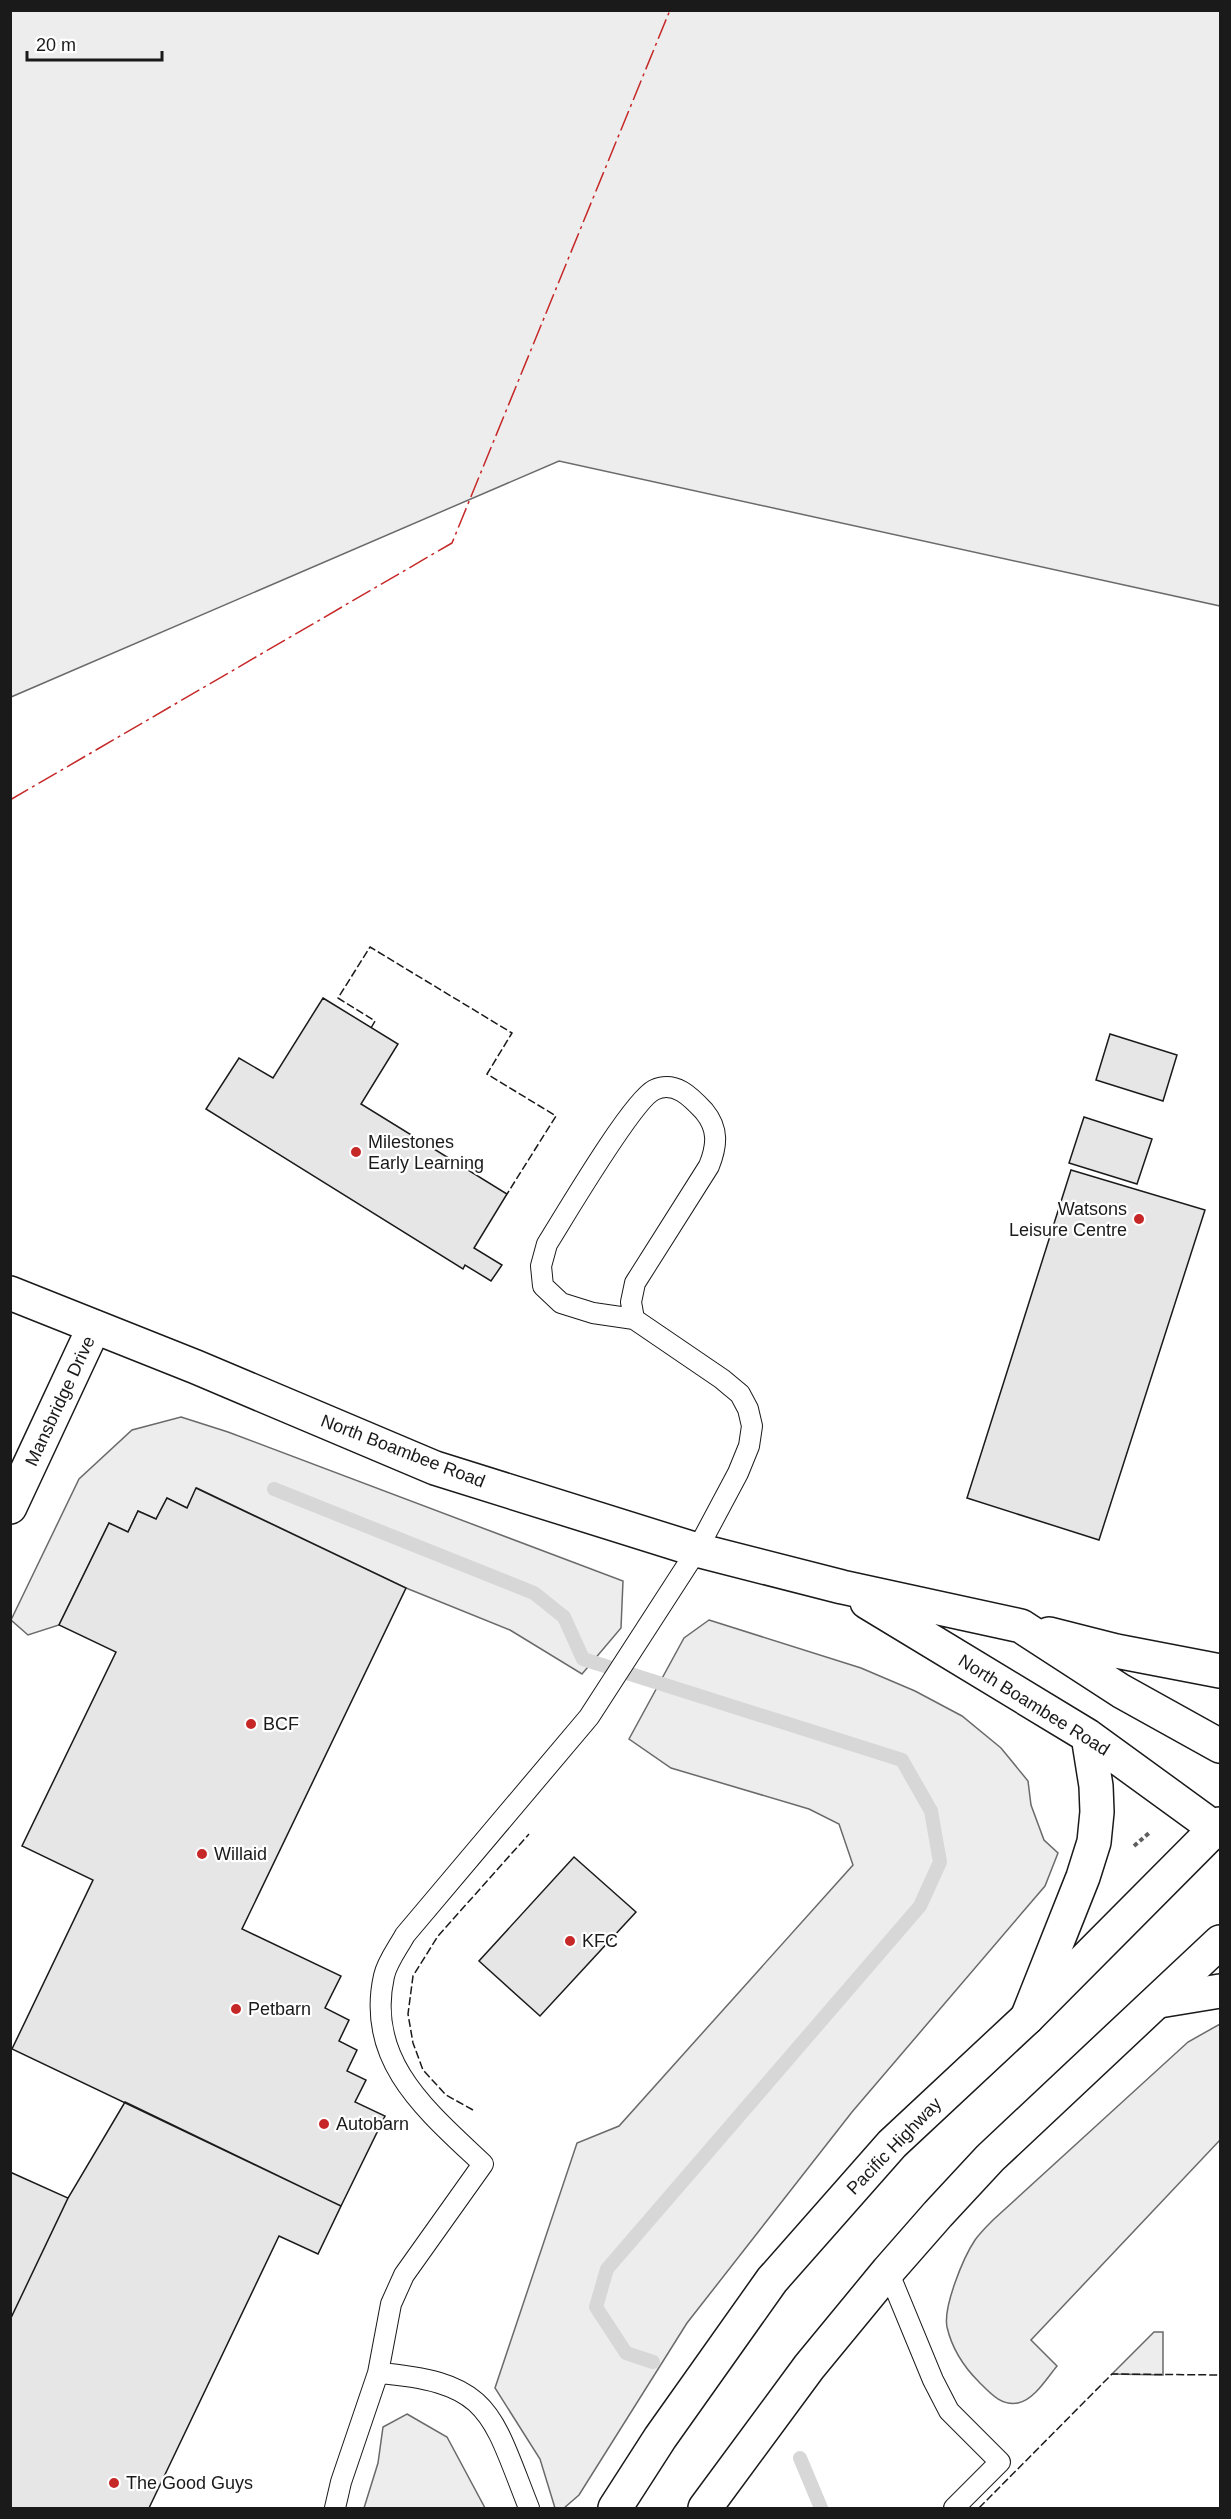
<svg xmlns="http://www.w3.org/2000/svg" width="1231" height="2519" font-family="Helvetica,sans-serif">
  <style>
    .green { fill: #ededed; stroke: #6a6a6a; stroke-width: 1.5 }
    .lines { fill: none; stroke-linecap: round; stroke-linejoin: round }
    .stream { stroke: #d7d7d7; stroke-width: 14 }
    .building { fill: #e6e6e6; stroke: #1a1a1a; stroke-width: 1.5 }
    .service-casing { stroke: #1a1a1a; stroke-width: 22 }
    .minor-casing { stroke: #1a1a1a; stroke-width: 36 }
    .tertiary-casing { stroke: #1a1a1a; stroke-width: 36 }
    .trunk-casing { stroke: #1a1a1a; stroke-width: 36 }
    .path { stroke: #5f5f5f; stroke-width: 4; stroke-dasharray: 4.5 3; stroke-linecap: butt }
    .service { stroke: #fff; stroke-width: 20 }
    .minor { stroke: #fff; stroke-width: 33 }
    .tertiary { stroke: #fff; stroke-width: 33 }
    .trunk { stroke: #fff; stroke-width: 33 }
    .fence { stroke: #1a1a1a; stroke-width: 1.5; stroke-dasharray: 8 3; stroke-linecap: butt }
    .power { stroke: #c62828; stroke-width: 1.5; stroke-dasharray: 21 4.5 3 4.5; stroke-linecap: butt }
    .poi-dot { fill: #c62828; stroke: #fff; stroke-width: 2 }
    .labels { text-anchor: middle; dominant-baseline: central; stroke-width: 4.5; stroke-linejoin: round; paint-order: stroke }
    .poi-label { font-size: 18px; fill: #1a1a1a; stroke: #fff; text-anchor: start }
    .street-label { font-size: 18px; fill: #1a1a1a; stroke: #fff }
  </style>
  <rect width="100%" height="100%" fill="#fff"/>
  <path class="green" d="M11 10 1220 11V606L559 461 11 697Z
    M181 1417 228 1432 623 1581 621 1628 582 1674 510 1630 406 1588 197 1488 187 1508 167 1498 156 1519 138 1511 128 1532 109 1523 59 1625 28 1635 11 1620 79 1479 132 1430Z
    M709 1620 861 1668 915 1691 962 1716 1001 1748 1028 1781 1031 1805 1044 1840 1058 1853 1045 1886 852 2112 687 2323 579 2495 564 2508H555L540 2459 495 2388 577 2143 619 2126 853 1865 839 1824 809 1809 671 1768 629 1739 684 1638Z
    M1220 2024V2140L1031 2340 1057 2366C1047 2378 1034 2400 1018 2403 1001 2406 990 2393 979 2382 964 2367 952 2349 947 2327 943 2307 963 2258 975 2240 980 2233 987 2226 993 2220L1188 2042Z
    M1154 2332H1163V2375L1112 2374Z
    M407 2414 447 2437 485 2508H364L378 2463 383 2427Z"/>
  <g class="lines">
    <path class="stream" d="M274 1489 534 1593 564 1617 583 1659 902 1760 931 1811 940 1862 920 1906 607 2269 596 2307 626 2353 653 2362
      M800 2458 821 2508"/>
  </g>
  <path class="building" d="M323 998 398 1044 361 1104 507 1194 474 1248 502 1265 491 1281 465 1265 463 1269 206 1109 239 1058 273 1078Z
    M1110 1034 1177 1055 1163 1101 1096 1080Z
    M1084 1117 1152 1139 1137 1184 1069 1163Z
    M1071 1170 1205 1210 1099 1540 967 1498Z
    M196 1488 406 1588 242 1929 341 1976 325 2008 349 2020 339 2041 357 2050 347 2071 366 2080 355 2102 385 2116 341 2206 12 2049 93 1880 22 1846 116 1652 59 1625 109 1523 128 1532 138 1511 156 1519 167 1498 187 1508Z
    M574 1857 636 1912 540 2016 479 1961Z
    M125 2102 341 2206 318 2254 279 2236 149 2508H10V2320L68 2198Z
    M10 2172 68 2198 10 2320Z"/>
  <g class="lines">
    <g class="service-casing">
      <path id="service" d="M888 2271 933 2380 949 2411 1000 2462 954 2508
        M378 2373C491 2382 491 2412 529 2508
        M335 2508 341 2482 378 2373 391 2304 404 2275 483 2164C427 2111 365 2061 384 1976 387 1962 398 1948 405 1935L589 1717 697 1550 738 1473 749 1446 752 1426 748 1409 740 1394 722 1379 634 1319 593 1313 561 1303 543 1286 541 1266 547 1244C564 1217 632 1101 654 1090 675 1080 691 1097 704 1111 719 1129 717 1146 709 1166L635 1283 631 1302 634 1319"/>
    </g>
    <g class="minor-casing">
      <path id="minor" d="M10 1507 94 1327
        M1159 2001 1220 1991"/>
    </g>
    <g class="tertiary-casing">
      <path id="tertiary" d="M10 1293 196 1367 435 1468 697 1550 842 1587 1021 1626 1121 1691 1220 1746
        M867 1602 1088 1736 1220 1832
        M1049 1634 1116 1651 1220 1671
        M1027 2018 1083 1877 1094 1842 1097 1812 1096 1786 1088 1736"/>
    </g>
    <g class="trunk-casing">
      <path id="trunk" d="M615 2508 660 2438 772 2280 892 2144 1027 2018 1220 1824
        M705 2508 809 2367 888 2271 938 2214 990 2158 1220 1942"/>
    </g>
    <path class="path" d="M1134 1846 1149 1833"/>
    <use href="#service" class="service"/>
    <use href="#minor" class="minor"/>
    <use href="#tertiary" class="tertiary"/>
    <use href="#trunk" class="trunk"/>
    <path class="fence" d="M371 1028 375 1021 338 998 370 947 512 1033 487 1074 556 1116 507 1194
      M473 2110 446 2095 423 2070 413 2043 408 2014 413 1976 438 1936 529 1834
      M979 2508 1112 2374 1220 2375"/>
    <path class="power" d="M10 800 452 543 670 10"/>
  </g>
  <g class="poi-dot">
    <circle cx="356" cy="1152" r="6"/>
    <circle cx="1139" cy="1219" r="6"/>
    <circle cx="251" cy="1724" r="6"/>
    <circle cx="202" cy="1854" r="6"/>
    <circle cx="570" cy="1941" r="6"/>
    <circle cx="236" cy="2009" r="6"/>
    <circle cx="324" cy="2124" r="6"/>
    <circle cx="114" cy="2483" r="6"/>
  </g>
  <g class="labels">
    <g class="poi-label">
      <text x="368" y="1142">Milestones<tspan x="368" dy="21">Early Learning</tspan></text>
      <text x="1127" y="1209" text-anchor="end">Watsons<tspan x="1127" dy="21">Leisure Centre</tspan></text>
      <text x="263" y="1724">BCF</text>
      <text x="214" y="1854">Willaid</text>
      <text x="582" y="1941">KFC</text>
      <text x="248" y="2009">Petbarn</text>
      <text x="336" y="2124">Autobarn</text>
      <text x="126" y="2483">The Good Guys</text>
    </g>
    <g class="street-label">
      <text transform="translate(60 1401) rotate(-65)">Mansbridge Drive</text>
      <text transform="translate(403 1451) rotate(21)">North Boambee Road</text>
      <text transform="translate(1034 1705) rotate(32)">North Boambee Road</text>
      <text transform="translate(894 2146) rotate(-46)">Pacific Highway</text>
    </g>
  </g>
  <rect width="1231" height="2519" fill="none" stroke="#1a1a1a" stroke-width="24"/>
  <path d="M27 51v9h135v-9" fill="none" stroke="#1a1a1a" stroke-width="3"/>
  <text x="36" y="51" font-size="18" fill="#1a1a1a" stroke="#ffffff" stroke-width="4.5" paint-order="stroke">20 m</text>
</svg>
